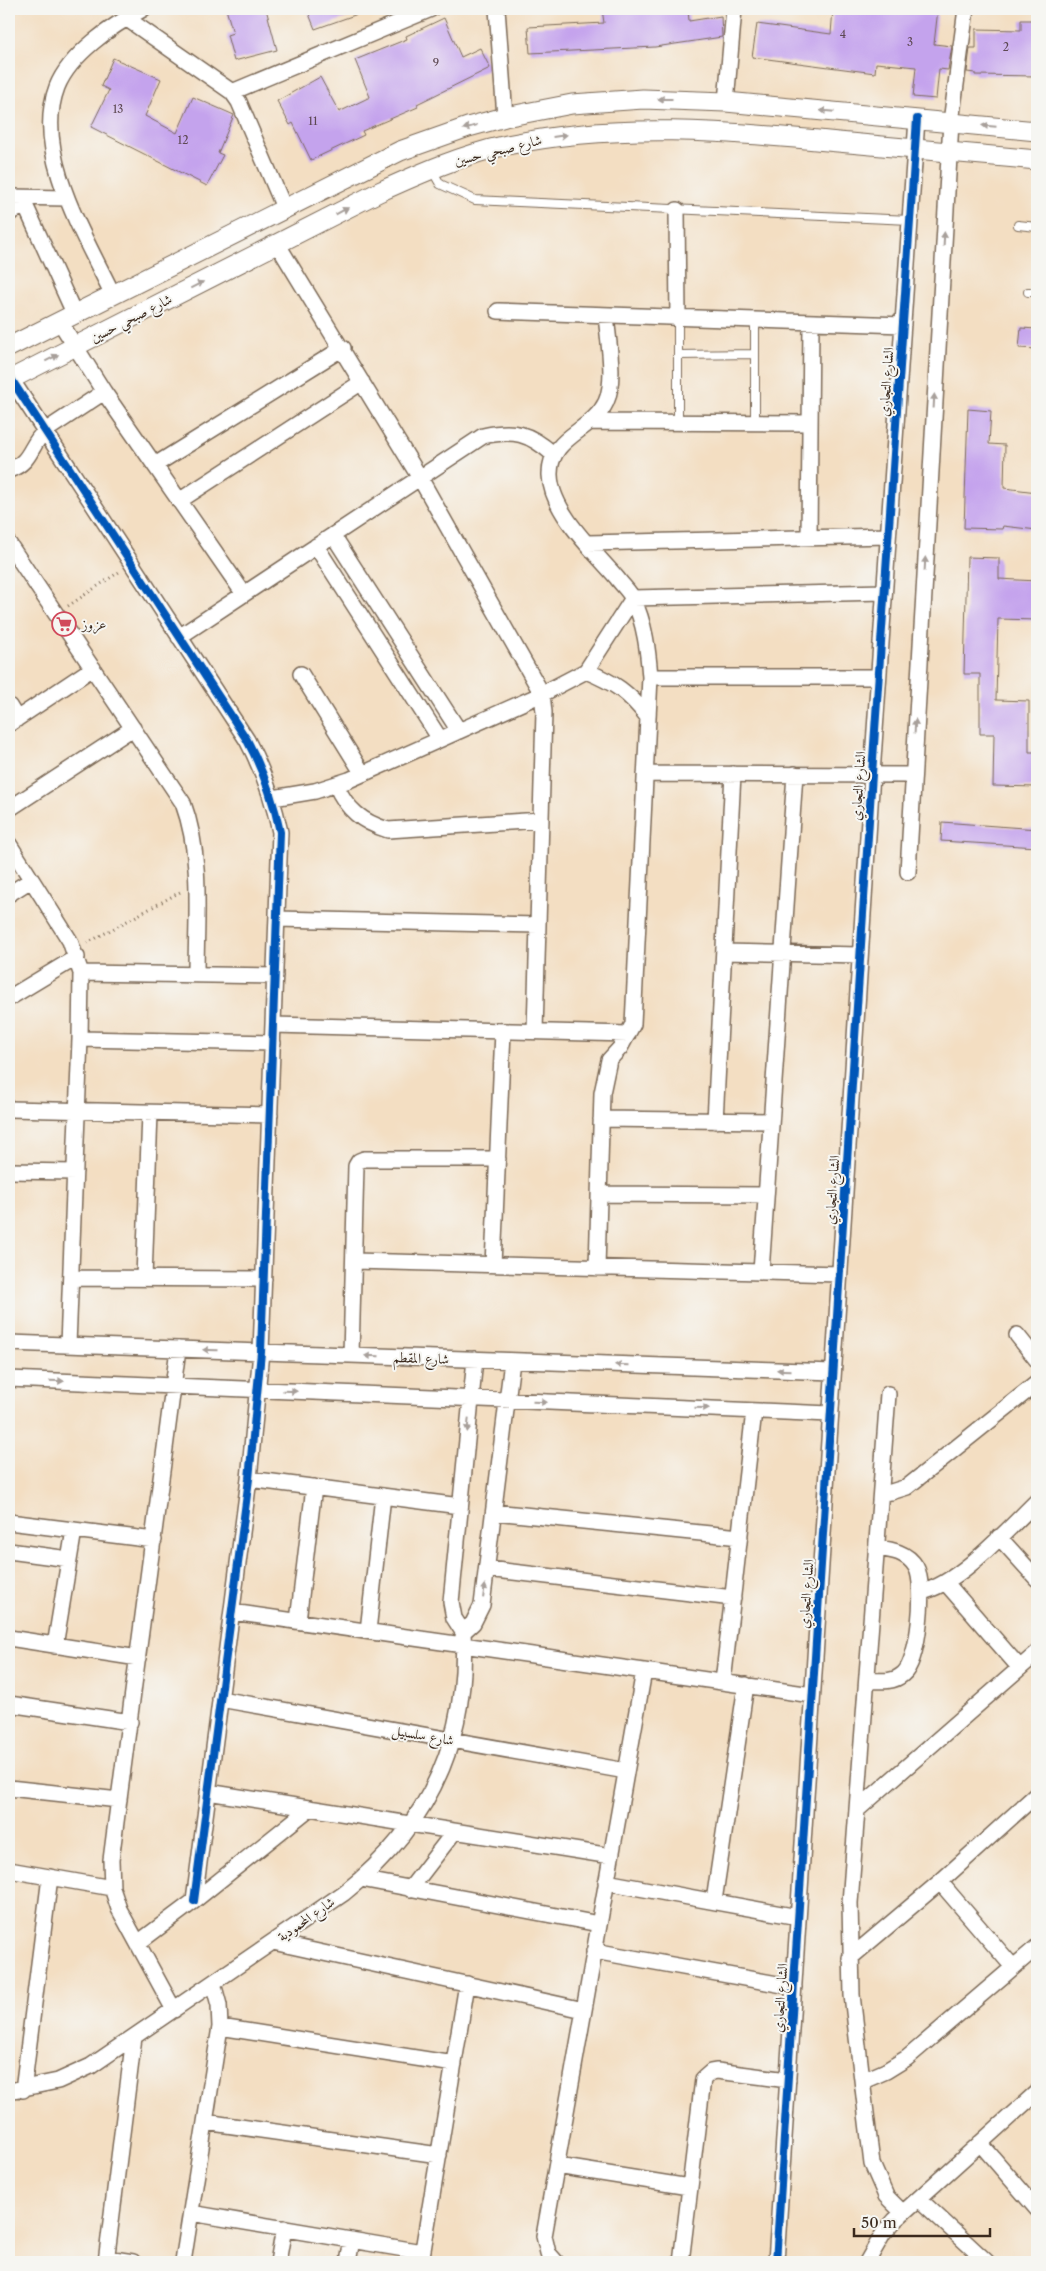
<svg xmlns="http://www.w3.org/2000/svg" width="1046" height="2271" font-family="'Libre Caslon Text',Amiri,serif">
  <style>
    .building { fill: #c4a3ed }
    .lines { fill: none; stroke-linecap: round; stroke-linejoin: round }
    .service-casing { stroke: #7b6957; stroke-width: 10 }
    .minor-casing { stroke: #7b6957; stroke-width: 18 }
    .tertiary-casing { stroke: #7b6957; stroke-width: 21 }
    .path { stroke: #7b6957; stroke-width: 3; stroke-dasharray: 1 4; stroke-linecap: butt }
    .service { stroke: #fff; stroke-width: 8 }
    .minor { stroke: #fff; stroke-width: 15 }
    .tertiary { stroke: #fff; stroke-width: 19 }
    .cycleway-casing { stroke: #f6f6f2; stroke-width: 11 }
    .cycleway { stroke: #0057b8; stroke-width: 8 }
    .oneway { fill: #a79f9a }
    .labels { text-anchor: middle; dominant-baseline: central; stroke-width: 4; stroke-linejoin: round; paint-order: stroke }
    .number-label { font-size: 11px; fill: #5d4852 }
    .street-label { font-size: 14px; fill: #3b2a1e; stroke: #f6f6f2 }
    .poi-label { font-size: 14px; fill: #3b2a1e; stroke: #f6f6f2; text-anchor: start }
  </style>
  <rect width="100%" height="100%" fill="#f6f6f2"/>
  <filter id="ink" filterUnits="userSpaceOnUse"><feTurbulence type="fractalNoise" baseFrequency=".02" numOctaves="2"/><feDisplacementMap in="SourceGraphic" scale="10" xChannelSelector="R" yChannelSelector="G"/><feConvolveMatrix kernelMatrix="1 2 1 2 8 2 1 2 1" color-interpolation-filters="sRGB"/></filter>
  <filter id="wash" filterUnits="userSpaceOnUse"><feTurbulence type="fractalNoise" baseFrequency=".0096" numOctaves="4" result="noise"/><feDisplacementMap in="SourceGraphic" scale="20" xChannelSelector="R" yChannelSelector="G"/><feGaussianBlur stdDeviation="1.12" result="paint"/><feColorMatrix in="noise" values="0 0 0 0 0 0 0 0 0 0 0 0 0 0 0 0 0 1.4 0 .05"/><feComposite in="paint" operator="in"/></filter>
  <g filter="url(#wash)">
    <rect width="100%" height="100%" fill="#f3dec2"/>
    <g id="blocks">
      <path class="building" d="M226 9H266L277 50 234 61 227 35 233 33Z
        M307 9H365L366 11 315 29Z
        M602 9H688L689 21 721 16 722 37 655 47 530 53 528 27 604 23Z
        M833 9H938L934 44 952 46 948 70 939 69 936 99 913 97 916 67 876 63 875 73 752 57 757 24 831 34Z
        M444 18 461 57 480 48 490 68 417 104 418 107 362 131 364 135 311 160 293 123 290 125 277 101 320 77 339 112 370 97 355 60 407 39 406 36Z
        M1021 20H1037V76L975 75V73L967 72 970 48H976V29L1021 30Z
        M113 58 161 79 145 116 177 133 193 97 234 115 218 153 223 155 207 186 91 127 109 90 101 86Z
        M1021 328 1037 329V349L1019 348Z
        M968 409 991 411 989 444 1005 445 1004 488 1037 492V530L1003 526 1002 529 964 528Z
        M967 557 999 558V579L1037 581V620L998 619 996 700 1029 701V752H1037V787L993 786 994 734H980V674H964Z
        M942 822 1037 829V847L941 841Z"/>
    </g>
  </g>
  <g filter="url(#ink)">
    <use href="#blocks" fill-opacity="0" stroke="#7b6957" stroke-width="1"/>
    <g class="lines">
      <g class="service-casing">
        <path id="service" d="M432 170 440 184 475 200 910 220
          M1018 225 1037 227
          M1028 292H1037
          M678 355 755 354
          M678 422V318
          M755 423V320"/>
      </g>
      <g class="minor-casing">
        <path id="minor" d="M497 9 505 117
          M126 18 232 92 239 102 285 210
          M232 92 431 9
          M726 102 734 9
          M9 197 67 198
          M22 198 74 313
          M677 210 678 318
          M9 213 26 205
          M278 245 420 478 542 694 544 712 535 1031
          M113 295C86 238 32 152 57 87 70 54 113 25 143 9
          M498 311 903 325
          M60 322 104 392 244 594
          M11 379 247 740C263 770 273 798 280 832L261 1352 249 1479 194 1901
          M589 422 810 423
          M155 465 343 348
          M9 470C32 462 29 446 45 431L104 392
          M179 501 362 382
          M333 535 459 731
          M809 538 811 323
          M588 543 888 536
          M9 544 183 803C203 857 196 918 196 975
          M316 546 440 739
          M179 637 483 436C514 429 529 433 553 454
          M586 671C615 683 628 692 647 716
          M301 674 363 774
          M650 677H878
          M9 706 17 719
          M9 724 93 668
          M645 774 912 775
          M336 785C347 810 362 822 388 830L541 820
          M273 798 315 791 349 780 542 694 586 671 633 598 884 592
          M9 809 133 728
          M9 844 70 941 81 973 80 1039 68 1345
          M908 872 951 122 966 9
          M9 894 31 880
          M277 919 538 925
          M724 952 860 955
          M81 973 275 976
          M9 998 77 957
          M273 1025 628 1034
          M80 1039 273 1043
          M9 1109 270 1115
          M601 1119 771 1121
          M715 1121 733 774
          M9 1171 75 1172
          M599 1194 766 1195
          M354 1261 839 1274
          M493 1265 503 1031
          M597 1268 602 1093 609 1060 620 1048 633 1024 650 677C648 651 645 623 633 599 630 592 622 585 617 578 594 551 551 512 550 475 549 436 592 432 606 402 616 380 608 340 606 315
          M761 1272 795 774
          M71 1278 264 1279
          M144 1278 150 1113
          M1017 1335 1037 1360
          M9 1343 833 1372
          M351 1355 356 1166 359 1161 364 1159H498
          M9 1379 830 1414
          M888 1394 850 1903 852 1995 872 2164 886 2196 903 2213
          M249 1479 460 1506
          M881 1493 891 1492 907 1487 1037 1383
          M494 1512 740 1537
          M9 1522 154 1540
          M999 1537 1037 1579
          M9 1551 69 1559
          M487 1569 733 1598
          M946 1583 1020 1668
          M921 1592C958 1585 1009 1528 1037 1501
          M232 1612 812 1695
          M298 1621 314 1487
          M368 1631 383 1496
          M463 1632 473 1623 482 1605 512 1361
          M463 1632 454 1618 451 1602 475 1359
          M9 1638 138 1658
          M55 1646 74 1530
          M867 1680C880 1681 893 1683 903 1674 919 1661 926 1584 916 1567 907 1552 892 1550 877 1548
          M723 1682 754 1411
          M220 1699 626 1771
          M9 1704 130 1722
          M9 1788 119 1800
          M208 1792 611 1856
          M857 1810 1037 1653
          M9 1870 112 1888
          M361 1879 599 1924
          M606 1882 798 1917
          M940 1882 1013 1967
          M410 1889 454 1832
          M714 1901 746 1685
          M273 1942 584 2010
          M138 1943 194 1901 310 1808
          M594 1951 794 1987
          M850 1958 940 1882 1037 1794
          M174 2010 119 1909 112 1888 111 1860 178 1349
          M220 2027 454 2064
          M863 2081 886 2071 907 2058 1037 1947
          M23 2090 50 1877
          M9 2091 58 2081 91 2066 344 1893C429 1826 469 1740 463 1632
          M205 2122 439 2155
          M980 2143 1037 2209
          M557 2166 689 2187
          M919 2199 987 2262
          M191 2213 422 2252
          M107 2258 133 2262
          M106 2262 134 2037
          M183 2262 220 2027 219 2005 213 1983
          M278 2262 284 2228
          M348 2262 352 2240
          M421 2262 467 1984
          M556 2262 548 2253 544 2236 644 1671
          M681 2262 703 2079 711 2072 717 2071 788 2080
          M776 2262 872 774 917 119
          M867 2262 883 2234 895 2220 1037 2092"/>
      </g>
      <g class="tertiary-casing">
        <path id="tertiary" d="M9 347 400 151 468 127 505 117 572 104 643 99 726 102 1037 131
          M9 380 379 192C421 173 462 155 507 145 617 122 726 131 838 142 904 148 971 154 1037 160"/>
      </g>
      <path class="path" d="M68 606 119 572
        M87 943 182 891"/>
      <use href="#service" class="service"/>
      <use href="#minor" class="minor"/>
      <use href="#tertiary" class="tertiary"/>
      <g class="cycleway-casing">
        <path id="cycleway" d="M11 379 247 740C263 770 273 798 280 832L261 1352 249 1479 194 1901
          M776 2262 872 774 917 119"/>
      </g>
      <use href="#cycleway" class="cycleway"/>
    </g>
    <defs><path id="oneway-solid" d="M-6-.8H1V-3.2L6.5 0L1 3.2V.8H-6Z" transform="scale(1.25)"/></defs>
    <g class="oneway">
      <use href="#oneway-solid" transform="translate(665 99) rotate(180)"/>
      <use href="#oneway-solid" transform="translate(827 111) rotate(-175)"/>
      <use href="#oneway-solid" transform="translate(989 126) rotate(-175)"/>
      <use href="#oneway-solid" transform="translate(470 127) rotate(164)"/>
      <use href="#oneway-solid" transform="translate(560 136) rotate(-8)"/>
      <use href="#oneway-solid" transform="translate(342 211) rotate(-28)"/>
      <use href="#oneway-solid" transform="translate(944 239) rotate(-87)"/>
      <use href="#oneway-solid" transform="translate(197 285) rotate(-27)"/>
      <use href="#oneway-solid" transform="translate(52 358) rotate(-27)"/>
      <use href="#oneway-solid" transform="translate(934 401) rotate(-87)"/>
      <use href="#oneway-solid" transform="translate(925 564) rotate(-87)"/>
      <use href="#oneway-solid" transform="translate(915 726) rotate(-87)"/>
      <use href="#oneway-solid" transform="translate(210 1350) rotate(-178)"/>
      <use href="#oneway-solid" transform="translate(372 1356) rotate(-178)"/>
      <use href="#oneway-solid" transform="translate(622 1365) rotate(-178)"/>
      <use href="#oneway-solid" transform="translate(784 1370) rotate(-178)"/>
      <use href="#oneway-solid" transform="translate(57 1381) rotate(2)"/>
      <use href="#oneway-solid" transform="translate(290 1391) rotate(2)"/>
      <use href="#oneway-solid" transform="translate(540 1402) rotate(2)"/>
      <use href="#oneway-solid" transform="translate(702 1408) rotate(2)"/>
      <use href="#oneway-solid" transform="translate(468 1425) rotate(96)"/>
      <use href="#oneway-solid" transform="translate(484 1591) rotate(-83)"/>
    </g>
  </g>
  <defs>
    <g id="supermarket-ring" transform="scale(1.25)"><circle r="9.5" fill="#f6f6f2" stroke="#d1495b" stroke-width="1.5"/><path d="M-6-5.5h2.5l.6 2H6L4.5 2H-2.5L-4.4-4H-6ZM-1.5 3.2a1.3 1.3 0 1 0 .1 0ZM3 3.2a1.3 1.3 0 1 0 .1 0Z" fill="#d1495b"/></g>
  </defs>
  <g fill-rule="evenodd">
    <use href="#supermarket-ring" x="64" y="624"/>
  </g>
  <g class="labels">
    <g class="number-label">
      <text x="843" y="34">4</text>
      <text x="910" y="42">3</text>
      <text x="1006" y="47">2</text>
      <text x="436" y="63">9</text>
      <text x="118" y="109">13</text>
      <text x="313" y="121">11</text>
      <text x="183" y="140">12</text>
    </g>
    <g class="street-label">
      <text transform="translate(498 150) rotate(-14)">شارع صبحي حسين</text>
      <text transform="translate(131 318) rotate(-27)">شارع صبحي حسين</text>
      <text transform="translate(886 382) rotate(-86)">الشارع التجاري</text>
      <text transform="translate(858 786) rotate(-86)">الشارع التجاري</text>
      <text transform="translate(832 1190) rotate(-86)">الشارع التجاري</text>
      <text transform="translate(421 1358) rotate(2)">شارع المقطم</text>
      <text transform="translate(806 1594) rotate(-86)">الشارع التجاري</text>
      <text transform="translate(423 1735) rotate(10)">شارع سلسبيل</text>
      <text transform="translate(306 1919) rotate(-35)">شارع المحمودية</text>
      <text transform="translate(780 1998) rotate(-86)">الشارع التجاري</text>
    </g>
    <g class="poi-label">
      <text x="82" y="624">عزوز</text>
    </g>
  </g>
  <rect width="1046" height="2271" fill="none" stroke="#f6f6f2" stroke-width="30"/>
  <path d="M854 2228v8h136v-8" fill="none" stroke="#3b2a1e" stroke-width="2.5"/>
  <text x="861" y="2228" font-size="15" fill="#3b2a1e" stroke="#f6f6f2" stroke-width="4" paint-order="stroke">50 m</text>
</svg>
